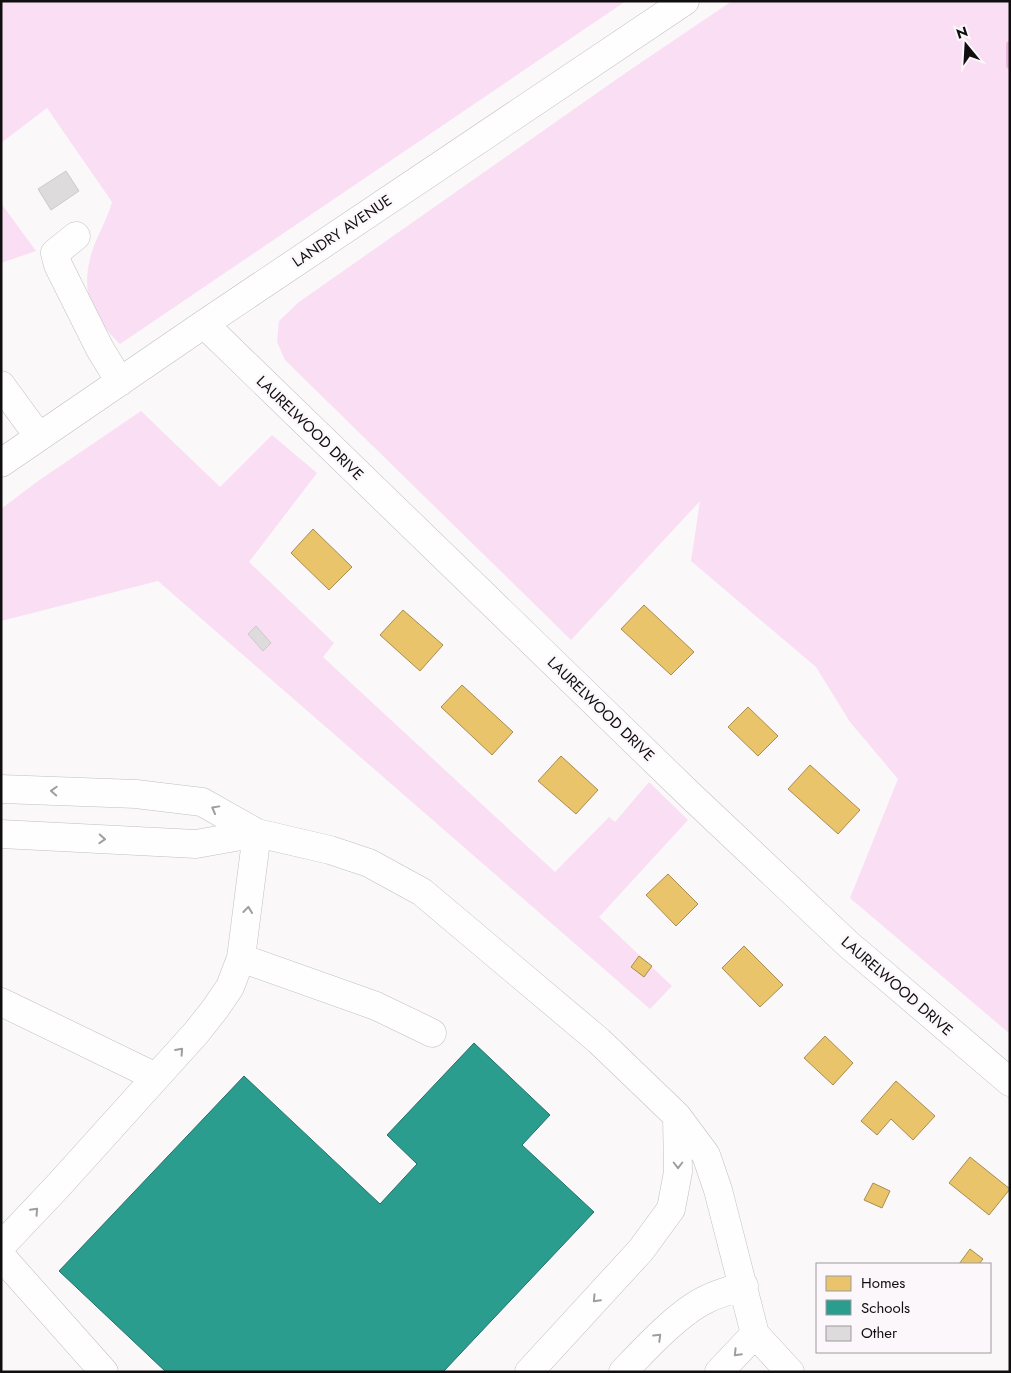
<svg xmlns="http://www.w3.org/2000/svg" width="1011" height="1373" font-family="Jost,sans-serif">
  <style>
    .green { fill: #fadef4 }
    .homes { fill: #e9c46a; stroke: #a88d4f }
    .schools { fill: #2a9d8f; stroke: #227269 }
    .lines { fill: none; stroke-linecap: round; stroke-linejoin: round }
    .stream { stroke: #edbce4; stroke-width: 8 }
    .building { fill: #dddbdc; stroke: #cbc9ca }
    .minor-casing { stroke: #c1bfc0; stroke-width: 29 }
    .minor { stroke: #fefefe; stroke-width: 28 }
    .oneway { stroke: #9f9e9e }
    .labels { text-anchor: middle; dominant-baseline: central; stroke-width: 5; stroke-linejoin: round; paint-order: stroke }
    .street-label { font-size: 15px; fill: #100e0f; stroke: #fcf7fb }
  </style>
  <rect width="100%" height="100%" fill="#fbf8fa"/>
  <path class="green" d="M1 1H626L120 344C93 317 80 294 91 255 96 237 107 221 112 202L47 108 1 143Z
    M732 1H1010V1034L850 898 898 779 850 722 816 667 691 561 700 501 571 640 285 360 277 342 279 321 299 302 624 74Z
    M1 203 36 251 1 263Z
    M141 411 220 487 272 435 317 473 249 562 334 643 323 657 555 872 609 817 615 822 649 782 688 820 599 917 672 986 650 1009 158 581 1 621V509L38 481Z"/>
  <path class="homes" d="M313 529 352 567 329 590 291 553Z
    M644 605 694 652 671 675 621 629Z
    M403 610 443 645 420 671 380 635Z
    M462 685 513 732 492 755 441 707Z
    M748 707 778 736 758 756 728 727Z
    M561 756 598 790 576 814 538 781Z
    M810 765 860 810 838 834 788 789Z
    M668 874 698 904 676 926 646 895Z
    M744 946 783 985 760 1007 722 968Z
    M639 956 652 966 644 977 631 967Z
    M825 1036 853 1063 833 1085 804 1058Z
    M896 1081 935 1116 913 1140 891 1119 877 1135 861 1121Z
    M970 1157 1010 1189 989 1215 949 1183Z
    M873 1183 890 1191 882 1208 864 1200Z
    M970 1249 983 1259 979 1264H959Z"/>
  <path class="schools" d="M474 1043 550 1115 522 1145 594 1212 443 1372H166L59 1271 244 1076 380 1204 417 1164 387 1135Z"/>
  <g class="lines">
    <path class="stream" d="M1010 45V65"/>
  </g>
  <path class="building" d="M66 171 79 191 51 210 38 189Z
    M256 626 271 643 263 651 248 634Z"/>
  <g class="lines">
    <g class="minor-casing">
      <path id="minor" d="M76 236 55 253 58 265 100 349 120 382
        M204 324 690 795 848 944 1010 1082
        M1 385 39 437
        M1 463 204 324 685 1
        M1 789 136 794 202 802 257 833 330 850 369 863 422 892 599 1041 677 1116 706 1155 718 1190 755 1334 790 1372
        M1 834 196 844 257 833
        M241 958 376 1006 432 1033
        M1 1002 156 1077
        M1 1246 57 1187 196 1033 215 1009 230 987 241 958 257 833
        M1 1256 104 1372
        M529 1372 641 1250 671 1209 678 1172 677 1116
        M623 1372C645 1349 679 1312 707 1299 719 1293 732 1290 744 1286
        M719 1372 755 1334"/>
    </g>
    <use href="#minor" class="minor"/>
  </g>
  <defs><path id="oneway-chevron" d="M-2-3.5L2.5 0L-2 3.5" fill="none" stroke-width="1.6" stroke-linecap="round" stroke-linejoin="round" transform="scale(1.25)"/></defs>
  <g class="oneway">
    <use href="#oneway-chevron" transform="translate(54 791) rotate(-177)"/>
    <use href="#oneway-chevron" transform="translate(215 809) rotate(-151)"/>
    <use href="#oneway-chevron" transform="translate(102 839) rotate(3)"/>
    <use href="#oneway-chevron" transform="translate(248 910) rotate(-84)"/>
    <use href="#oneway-chevron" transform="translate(180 1051) rotate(-48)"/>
    <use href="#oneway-chevron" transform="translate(678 1165) rotate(90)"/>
    <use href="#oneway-chevron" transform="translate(35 1211) rotate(-47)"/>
    <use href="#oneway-chevron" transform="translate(596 1299) rotate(133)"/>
    <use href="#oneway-chevron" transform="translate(658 1337) rotate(-44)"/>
    <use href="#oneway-chevron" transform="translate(737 1353) rotate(134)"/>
  </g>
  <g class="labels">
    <g class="street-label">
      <text transform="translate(342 231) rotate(-34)">LANDRY AVENUE</text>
      <text transform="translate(310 428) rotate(44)">LAURELWOOD DRIVE</text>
      <text transform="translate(601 709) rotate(44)">LAURELWOOD DRIVE</text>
      <text transform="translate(897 986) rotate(41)">LAURELWOOD DRIVE</text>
    </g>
  </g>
  <rect width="1011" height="1373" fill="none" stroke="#100e0f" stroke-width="5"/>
  <rect x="816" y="1263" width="175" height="90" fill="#fcf7fb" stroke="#9e9a9d"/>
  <rect x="826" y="1276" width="25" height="15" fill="#e9c46a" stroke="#9e9a9d"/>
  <text x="861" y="1288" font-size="15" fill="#100e0f">Homes</text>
  <rect x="826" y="1300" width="25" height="15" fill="#2a9d8f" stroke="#9e9a9d"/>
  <text x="861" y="1313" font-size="15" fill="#100e0f">Schools</text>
  <rect x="826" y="1326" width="25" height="15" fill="#dddbdc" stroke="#9e9a9d"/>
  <text x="861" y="1338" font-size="15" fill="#100e0f">Other</text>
  <g transform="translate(966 45) rotate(342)" stroke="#fcf7fb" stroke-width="4" paint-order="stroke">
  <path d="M0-4L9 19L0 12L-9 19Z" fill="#100e0f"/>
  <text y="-8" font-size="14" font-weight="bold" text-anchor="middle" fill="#100e0f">N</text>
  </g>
</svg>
